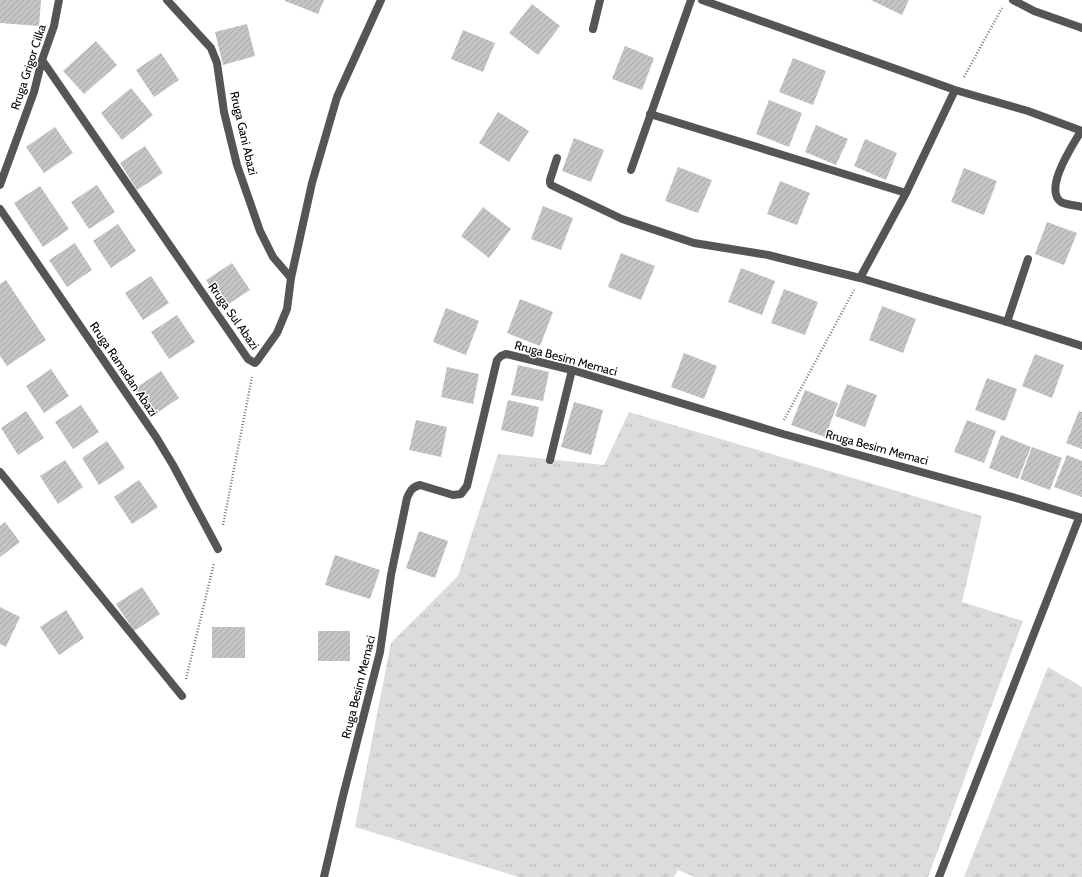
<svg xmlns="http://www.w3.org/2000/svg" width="1082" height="877" font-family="Cabin,sans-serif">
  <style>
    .grass { fill: url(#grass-tufts) }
    .building { fill: url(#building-hatch) }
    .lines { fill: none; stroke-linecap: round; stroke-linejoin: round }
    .path { stroke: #777; stroke-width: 2.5; stroke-dasharray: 1 2; stroke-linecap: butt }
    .service { stroke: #555; stroke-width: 8 }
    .minor { stroke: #555; stroke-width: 8 }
    .labels { text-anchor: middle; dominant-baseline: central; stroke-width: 3; stroke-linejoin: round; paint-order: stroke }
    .street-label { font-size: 12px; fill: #000; stroke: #fff }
  </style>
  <defs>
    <pattern id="grass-tufts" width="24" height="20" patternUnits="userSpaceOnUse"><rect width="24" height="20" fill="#dcdcdc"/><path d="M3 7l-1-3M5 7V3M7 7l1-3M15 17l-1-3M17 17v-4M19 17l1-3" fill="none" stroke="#bbb"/></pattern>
    <pattern id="building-hatch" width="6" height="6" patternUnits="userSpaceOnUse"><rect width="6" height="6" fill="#c4c4c4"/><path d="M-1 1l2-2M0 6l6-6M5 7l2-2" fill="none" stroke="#a7a7a7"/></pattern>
  </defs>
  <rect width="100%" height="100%" fill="#fff"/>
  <path class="grass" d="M629 412 982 516 962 602 1023 621 928 877H695L678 870 674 877H519L355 827 391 643 458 576 498 454 604 465Z
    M1048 667 1082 687V877H964Z"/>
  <path class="building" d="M0 0H41L39 26 0 23Z
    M285 0H324L318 14 285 1Z
    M871 0H909L902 15Z
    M532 4 560 26 538 55 509 33Z
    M247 24 255 56 223 65 215 32Z
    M463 30 495 43 483 72 451 59Z
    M96 41 117 65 84 94 63 71Z
    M625 46 654 58 642 90 612 79Z
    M161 53 179 80 154 97 136 70Z
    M793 58 826 71 813 105 779 92Z
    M131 88 153 115 122 140 101 113Z
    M769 100 802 113 789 147 756 134Z
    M498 112 529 131 509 162 479 143Z
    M816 125 848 139 836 165 805 152Z
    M55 127 73 153 44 173 26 147Z
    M574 138 604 150 591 182 562 171Z
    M865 139 897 153 886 180 854 166Z
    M145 146 163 173 137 190 120 163Z
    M678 167 712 180 698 213 665 201Z
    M964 168 997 181 984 215 951 202Z
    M780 181 810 193 797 225 767 214Z
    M97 185 115 212 89 229 71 202Z
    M40 186 69 229 43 247 14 203Z
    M543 206 573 218 561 250 531 239Z
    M483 207 511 229 489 258 461 236Z
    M1047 222 1077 233 1064 265 1035 254Z
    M118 224 136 251 111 268 93 241Z
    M75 243 92 270 67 287 49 260Z
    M621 253 655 266 641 300 608 287Z
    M232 263 250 290 224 307 206 280Z
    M741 268 775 281 762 315 728 302Z
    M151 276 169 303 143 320 125 293Z
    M6 280 46 340 7 366 0 356V284Z
    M784 289 818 302 805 335 771 323Z
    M520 299 553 312 540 346 507 333Z
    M882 306 916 319 903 353 869 340Z
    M446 308 479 321 466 355 433 342Z
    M177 315 195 342 169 359 151 332Z
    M684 353 717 366 704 399 671 387Z
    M1035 354 1064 365 1052 398 1022 386Z
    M518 365 549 372 543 401 511 395Z
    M447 367 479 374 473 404 441 397Z
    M51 369 69 396 44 413 26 386Z
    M161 371 179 398 154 415 136 388Z
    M987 378 1017 389 1005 421 975 410Z
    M847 384 877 395 865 427 835 416Z
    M805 390 838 403 825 437 791 425Z
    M508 400 539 407 533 437 501 430Z
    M574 402 603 410 591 455 561 447Z
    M81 405 99 432 73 449 55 422Z
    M26 411 44 438 18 455 1 428Z
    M1079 411 1082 412V449L1066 443Z
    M416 420 447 427 441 457 409 450Z
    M967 420 996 431 984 463 954 452Z
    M1001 435 1031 447 1018 479 989 468Z
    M107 441 125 468 99 485 82 458Z
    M1032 447 1062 458 1050 490 1020 479Z
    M1067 455 1082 461V497L1054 487Z
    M65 460 83 487 58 504 40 476Z
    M139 480 158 507 132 524 114 497Z
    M5 522 20 542 0 557V526Z
    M419 531 448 541 435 578 406 568Z
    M335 555 380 570 370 599 325 585Z
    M142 587 160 614 134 631 116 604Z
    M0 607 20 617 6 647 0 644Z
    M66 610 84 638 59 655 40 627Z
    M212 627H245V658H212Z
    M318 631H350V661H318Z"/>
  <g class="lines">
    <path class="path" d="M964 77 1002 8
      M784 420 854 290
      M223 525 252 377
      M186 679 214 563"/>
    <path class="service" d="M1081 131C1073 145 1043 189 1061 202 1066 205 1076 205 1082 207
      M1007 322 1028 259
      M550 460 572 370
      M0 472 182 696"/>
    <path class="minor" d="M167 0 211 48 217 63 224 112 237 165 260 231 273 257 291 278
      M702 0 955 90 1028 111 1082 131
      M1013 0 1034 11 1082 28
      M593 29 600 0
      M42 60 248 359 255 363 257 361 277 333 287 309 291 278 312 183 337 97 381 0
      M650 114 906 193
      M557 158 550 180V183L551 185 622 219 694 243 768 255 860 278 1007 322 1082 346
      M631 170 691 0
      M0 185 34 92 42 60 54 26 59 0
      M0 209 156 437 173 465 218 549
      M860 278 906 193 955 90
      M324 877 343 796 380 652 391 575 407 498C410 491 412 487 420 485L453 495 461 494 467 486 497 360 501 356 506 354 572 370 783 434 1019 499 1082 518
      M939 877 1079 518"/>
  </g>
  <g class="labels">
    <g class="street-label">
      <text transform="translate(28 67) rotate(-72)">Rruga Grigor Cilka</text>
      <text transform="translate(244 133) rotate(77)">Rruga Gani Abazi</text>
      <text transform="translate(234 316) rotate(55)">Rruga Sul Abazi</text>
      <text transform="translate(566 358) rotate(15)">Rruga Besim Memaci</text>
      <text transform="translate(124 369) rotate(56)">Rruga Ramadan Abazi</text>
      <text transform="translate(877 447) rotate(15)">Rruga Besim Memaci</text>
      <text transform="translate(358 687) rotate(-76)">Rruga Besim Memaci</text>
    </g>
  </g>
</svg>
